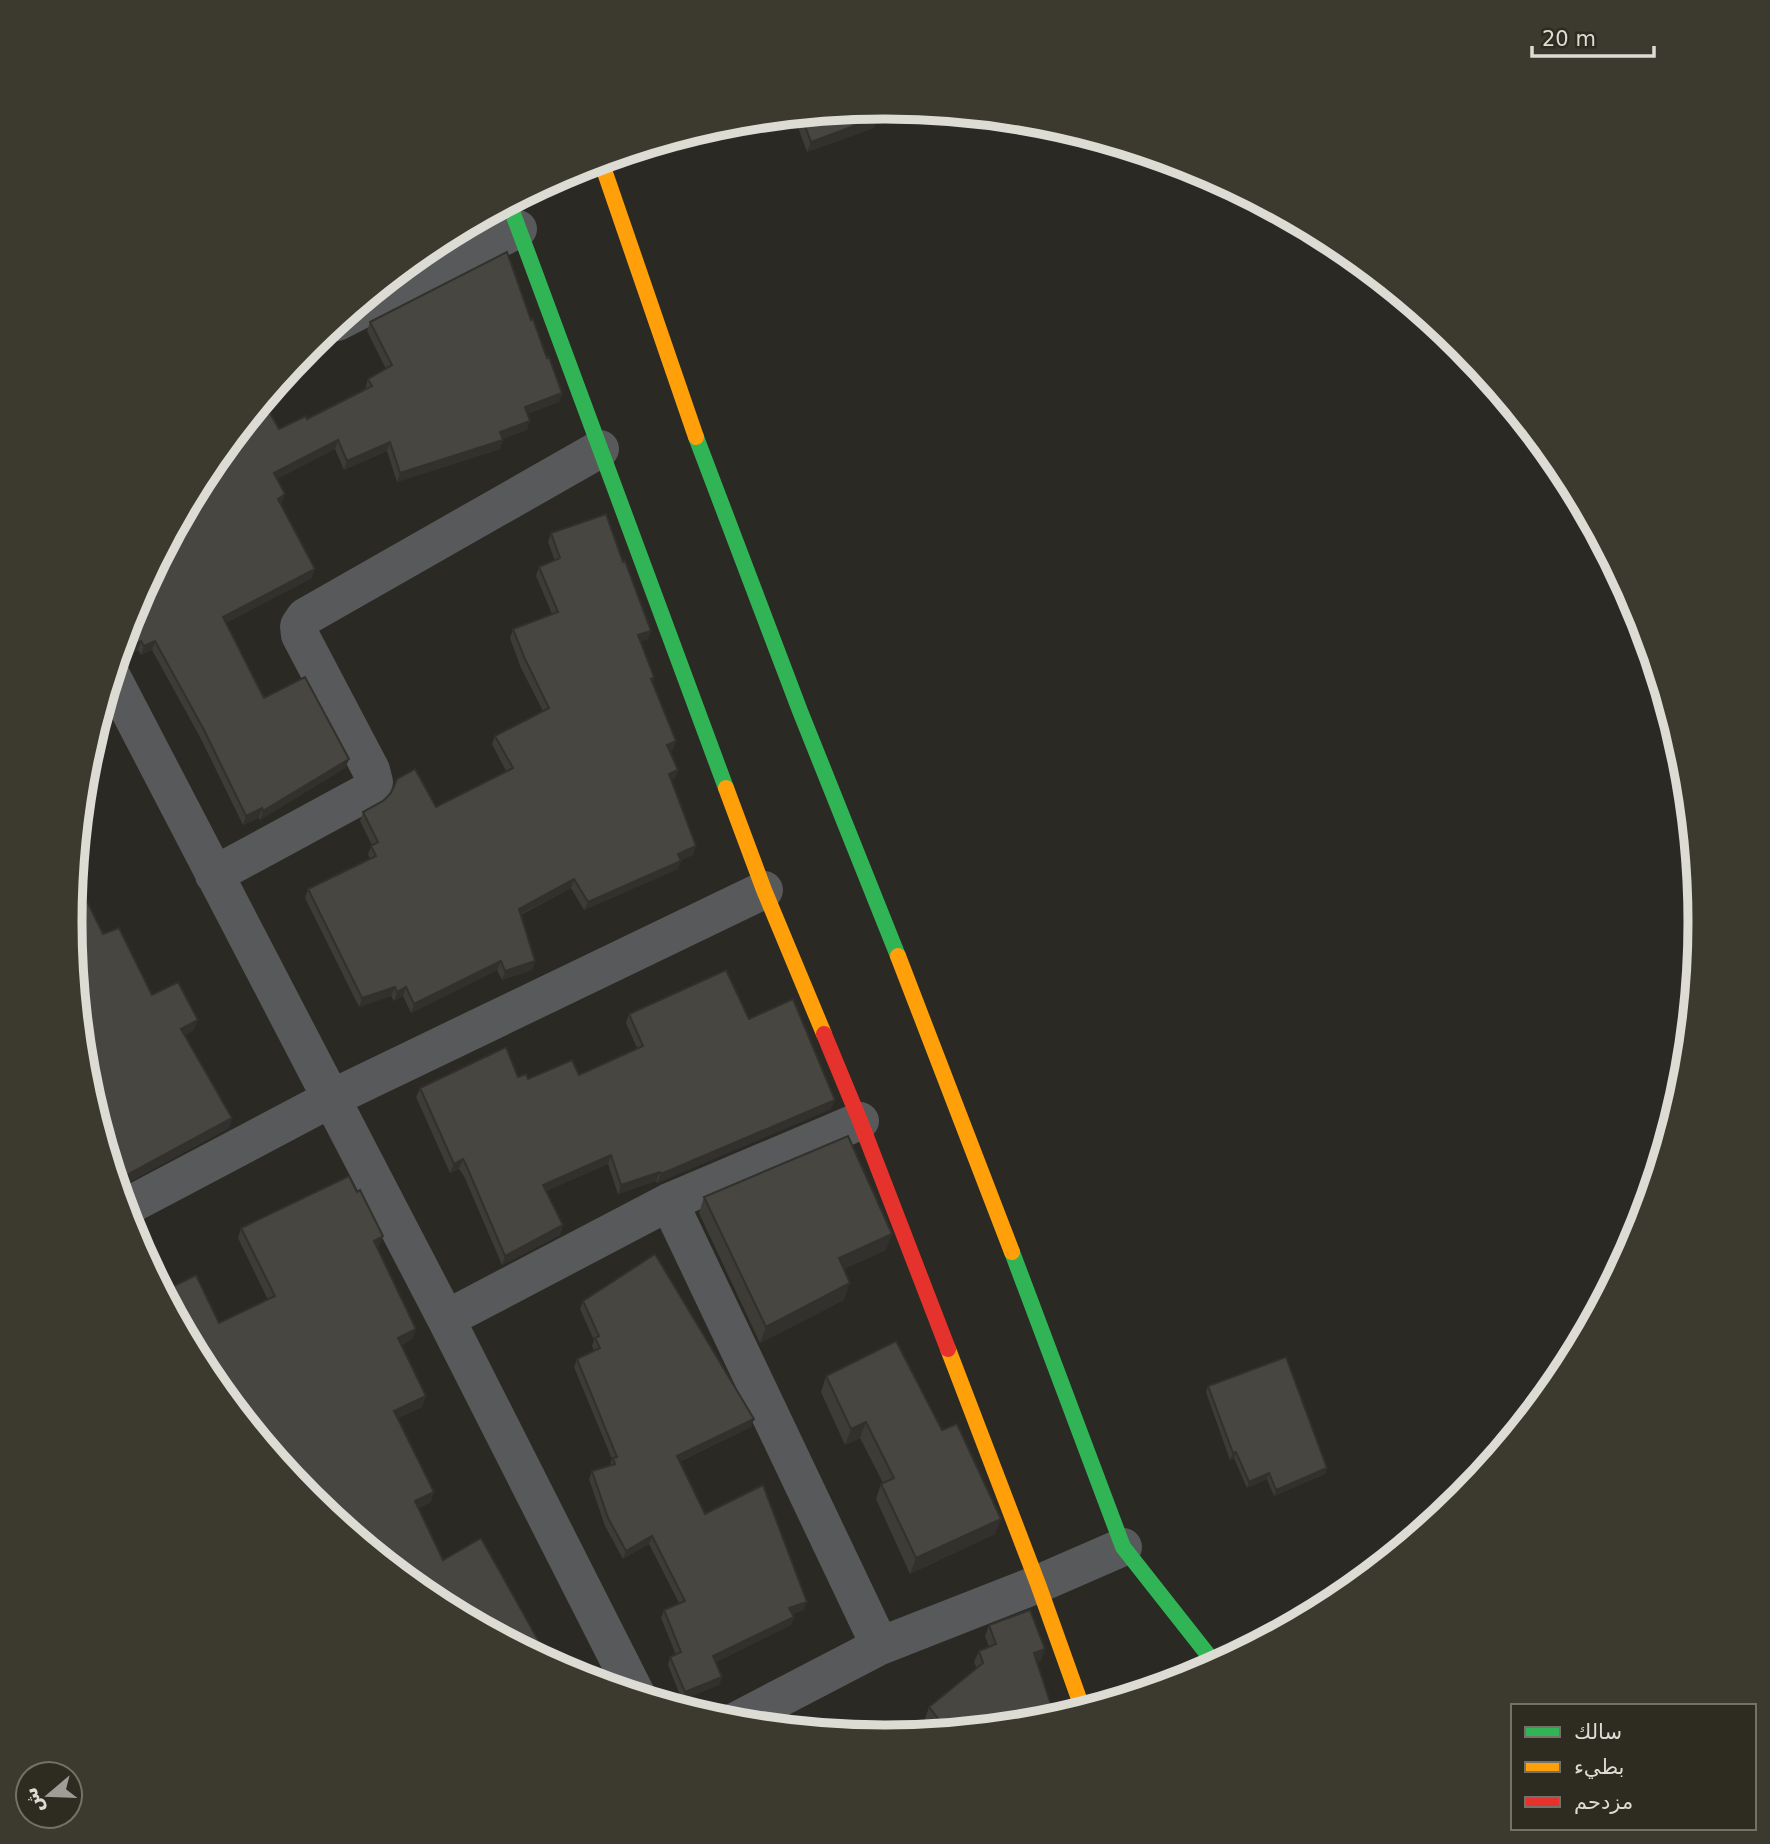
<svg xmlns="http://www.w3.org/2000/svg" width="1770" height="1844" font-family="'DejaVu Sans','Noto Sans Arabic',sans-serif">
  <style>
    .lines { fill: none; stroke-linecap: round; stroke-linejoin: round }
    .street { stroke: #58595a; stroke-width: 38 }
    .fast { stroke: #30b455; stroke-width: 16 }
    .slow { stroke: #ff9f0a; stroke-width: 16 }
    .jam { stroke: #e5322d; stroke-width: 16 }
    .wall { fill: #3d3c37 }
    .shaded-wall { fill: #32312d }
    .building { fill: #474640; stroke: #32312d; stroke-width: 2 }
    .rim { fill: none; stroke: #dddcd4; stroke-width: 9 }
  </style>
  <rect width="100%" height="100%" fill="#2a2924"/>
  <g class="lines">
    <path class="street" d="M337 322 518 229
      M112 677 446 1319 636 1694
      M214 875 369 791 374 782 371 770 300 635 299 626 305 617 600 449
      M669 1202 880 1646
      M124 1208 332 1098 764 890
      M446 1319 669 1202 860 1121
      M734 1722 880 1646 1038 1584 1123 1547"/>
    <path class="fast" d="M509 203 726 788
      M696 437 800 711 898 956
      M1012 1252 1123 1547 1216 1665"/>
    <path class="slow" d="M601 161 696 437
      M726 788 764 890 824 1034
      M898 956 1012 1252
      M948 1349 1038 1584 1083 1710"/>
    <path class="jam" d="M824 1034 860 1121 948 1349"/>
  </g>
  <path class="wall" d="M874 108V128L807 152 794 116Z
    M531 320 562 393 559 402 527 414V430L502 439 500 449 397 482 387 451 344 470 335 449 277 479 282 503 281 504 312 578 226 623 264 698 349 759 345 768 260 820 259 818 243 825 201 739 152 650 141 655 138 650 123 658 118 657 132 610 208 469 279 429 307 419 365 389 368 379 386 369 367 331 370 322Z
    M551 533 623 562 651 631 648 639 640 642 654 677 652 682 673 750 670 751 678 770 675 778 671 780 693 855 681 860 678 869 584 910 571 888 521 915 535 961 532 970 502 980 497 970 411 1013 403 996 394 1001 391 996 359 1007 305 898 308 889 370 859 368 854 372 845 360 821 363 812 436 807 506 771 492 744 495 736 543 711 521 668 510 638 513 629 552 614 536 576 539 567 555 561 548 542Z
    M73 904 103 934 152 995 194 1030 185 1035 232 1118 229 1128 118 1188 86 1081Z
    M629 1014 749 1019 831 1109 657 1183 656 1181 618 1194 608 1164 546 1191 563 1225 560 1235 502 1265 464 1176 459 1169 450 1173 416 1097 420 1088 518 1077 528 1079 579 1075 637 1048 626 1023Z
    M704 1197 886 1250 844 1269V1300L760 1343 699 1213Z
    M241 1228 379 1247 377 1248 416 1329 412 1339 401 1345 426 1396 422 1407 398 1418 431 1502 419 1508 443 1560 551 1663 207 1374 164 1294 166 1290 219 1323 268 1300 238 1238Z
    M583 1301 754 1419 751 1427 679 1462 705 1514 804 1610 792 1614 794 1617 791 1625 716 1662 722 1677 719 1685 682 1700 668 1665 670 1657 676 1655 661 1618 664 1610 679 1603 649 1544 623 1559 605 1526 589 1479 592 1471 610 1465 612 1459 574 1367 577 1359 594 1351 592 1346 594 1340 580 1309Z
    M826 1376 995 1534 910 1574 876 1499 881 1484 883 1483 860 1438 845 1445 821 1392Z
    M1208 1386 1325 1474 1274 1496 1267 1479 1247 1488 1234 1458 1230 1460 1206 1392Z
    M989 1625 1041 1661 1037 1662 1054 1714 1052 1719 1044 1721 936 1732 925 1719 929 1707 977 1669 974 1662 979 1651 989 1647 985 1636Z"/>
  <path class="shaded-wall" d="M878 117 874 128 807 152 811 142Z
    M491 213 489 217 422 253 433 244Z
    M562 393 559 402 522 416 525 407Z
    M530 421 527 430 497 441 500 432Z
    M338 440 335 449 271 482 274 473Z
    M503 440 500 449 397 482 400 473Z
    M390 442 387 451 344 470 347 461Z
    M285 494 282 503 275 508 278 499Z
    M315 569 312 578 220 626 223 617Z
    M651 631 648 639 635 644 638 635Z
    M141 641 138 650 123 658 126 649Z
    M155 641 152 650 141 655 144 646Z
    M676 741 673 750 664 754 667 745Z
    M349 759 345 768 260 820 263 811Z
    M678 770 675 778 665 783 669 774Z
    M262 808 259 818 243 825 246 816Z
    M696 846 693 855 675 862 678 854Z
    M681 861 678 869 584 910 588 902Z
    M574 879 571 888 515 917 519 909Z
    M501 961 497 970 411 1013 414 1004Z
    M535 961 532 970 502 980 505 971Z
    M395 987 391 996 359 1007 362 998Z
    M406 987 403 996 394 1001 397 992Z
    M198 1020 194 1030 178 1038 181 1029Z
    M835 1100 831 1109 657 1183 661 1174Z
    M232 1118 229 1128 118 1188 116 1181Z
    M611 1155 608 1164 540 1194 543 1185Z
    M463 1159 459 1169 450 1173 454 1164Z
    M660 1172 656 1181 618 1194 621 1185Z
    M563 1225 560 1235 502 1265 505 1256Z
    M892 1234 886 1250 833 1274 839 1258Z
    M383 1236 379 1247 370 1251 374 1241Z
    M850 1283 844 1300 760 1343 766 1327Z
    M416 1329 412 1339 394 1348 398 1338Z
    M426 1396 422 1407 391 1422 394 1411Z
    M754 1419 751 1427 674 1464 677 1456Z
    M866 1422 860 1438 845 1445 851 1429Z
    M1236 1452 1234 1458 1230 1460 1233 1453Z
    M1327 1468 1325 1474 1274 1496 1276 1490Z
    M1269 1473 1267 1479 1247 1488 1249 1482Z
    M434 1492 431 1502 411 1512 415 1501Z
    M1001 1519 995 1534 910 1574 916 1558Z
    M652 1536 649 1544 623 1559 626 1551Z
    M807 1602 804 1610 786 1616 789 1608Z
    M794 1617 791 1625 711 1664 713 1656Z
    M1045 1649 1041 1661 1030 1664 1034 1653Z
    M722 1677 719 1685 682 1700 685 1692Z
    M1054 1714 1052 1719 1044 1721 1031 1723 1032 1720Z"/>
  <path class="building" d="M874 108 878 117 811 142 801 115Z
    M507 252 531 320 533 319 547 358 549 357 562 393 525 407 530 421 500 432 503 440 400 473 390 442 347 461 338 440 274 473 285 494 278 499 315 569 223 617 264 698 305 677 349 759 263 811 262 808 246 816 204 730 155 641 144 646 141 641 126 649 121 648 132 610 145 586 148 585 147 583 208 469 263 401 279 429 306 416 307 419 372 386 368 379 392 365 370 322Z
    M606 514 623 562 625 561 651 631 638 635 654 677 651 679 676 741 667 745 678 770 669 774 696 846 678 854 681 861 588 902 574 879 519 909 535 961 505 971 501 961 414 1004 406 987 397 992 395 987 362 998 308 889 376 856 371 846 378 842 363 812 383 801 391 793 397 779 415 769 436 807 513 768 495 736 549 708 525 659 513 629 558 612 539 567 560 558 551 533Z
    M85 897 103 934 119 928 152 995 178 982 198 1020 181 1029 232 1118 116 1181 103 1138 106 1137 99 1123 86 1081 70 922 72 901 73 904Z
    M726 970 749 1019 793 999 835 1100 661 1174 660 1172 621 1185 611 1155 543 1185 563 1225 505 1256 467 1167 463 1159 454 1164 420 1088 506 1047 518 1077 526 1074 528 1079 572 1060 579 1075 643 1046 629 1014Z
    M848 1136 892 1234 839 1258 850 1283 766 1327 704 1197Z
    M349 1176 357 1192 360 1190 383 1236 374 1241 416 1329 398 1338 426 1396 394 1411 434 1492 415 1501 443 1560 481 1538 551 1663 432 1599 308 1498 207 1374 179 1322 181 1321 166 1290 196 1275 219 1323 275 1296 241 1228Z
    M655 1254 754 1419 677 1456 705 1514 763 1485 807 1602 789 1608 794 1617 713 1656 722 1677 685 1692 670 1657 681 1652 664 1610 685 1601 652 1536 626 1551 608 1518 592 1471 615 1464 613 1458 617 1457 577 1359 600 1348 595 1338 599 1336 583 1301Z
    M896 1341 942 1430 957 1424 1001 1519 916 1558 881 1484 894 1478 866 1422 851 1429 826 1376Z
    M1286 1357 1327 1468 1276 1490 1269 1473 1249 1482 1236 1452 1233 1453 1208 1386Z
    M1030 1610 1045 1649 1034 1653 1054 1714 1032 1720 1033 1722 948 1731 929 1707 983 1663 979 1651 996 1644 989 1625Z
    M842 1725 862 1735 838 1732Z"/>
  <path d="M0 0H1770V1844H0ZM82 922a803 803 0 1 1 1606 0a803 803 0 1 1-1606 0Z" fill="#3c392e" fill-rule="evenodd"/>
  <path class="rim" d="M82 922a803 803 0 1 1 1606 0a803 803 0 1 1-1606 0Z"/>
  <rect x="1511" y="1704" width="245" height="126" fill="#2e2b20" stroke="#747268" stroke-width="2"/>
  <rect x="1525" y="1727" width="35" height="10" fill="#30b455" stroke="#747268" stroke-width="2"/>
  <text x="1574" y="1739" font-size="21" fill="#dddcd4">سالك</text>
  <rect x="1525" y="1762" width="35" height="10" fill="#ff9f0a" stroke="#747268" stroke-width="2"/>
  <text x="1574" y="1774" font-size="21" fill="#dddcd4">بطيء</text>
  <rect x="1525" y="1797" width="35" height="10" fill="#e5322d" stroke="#747268" stroke-width="2"/>
  <text x="1574" y="1809" font-size="21" fill="#dddcd4">مزدحم</text>
  <g transform="translate(49 1795) rotate(251)"><circle r="33" fill="#2e2b20" stroke="#747268" stroke-width="2"/>
  <path d="M0-5L12 26L0 18L-12 26Z" fill="#9e9d96"/>
  <text y="-10" font-size="19" font-weight="bold" text-anchor="middle" fill="#dddcd4">ش</text>
  </g>
  <path d="M1532 46v10h122v-10" fill="none" stroke="#dddcd4" stroke-width="3.5"/>
  <text x="1542" y="46" font-size="21" fill="#dddcd4" stroke="#2e2b20" stroke-width="5" paint-order="stroke">20 m</text>
</svg>
